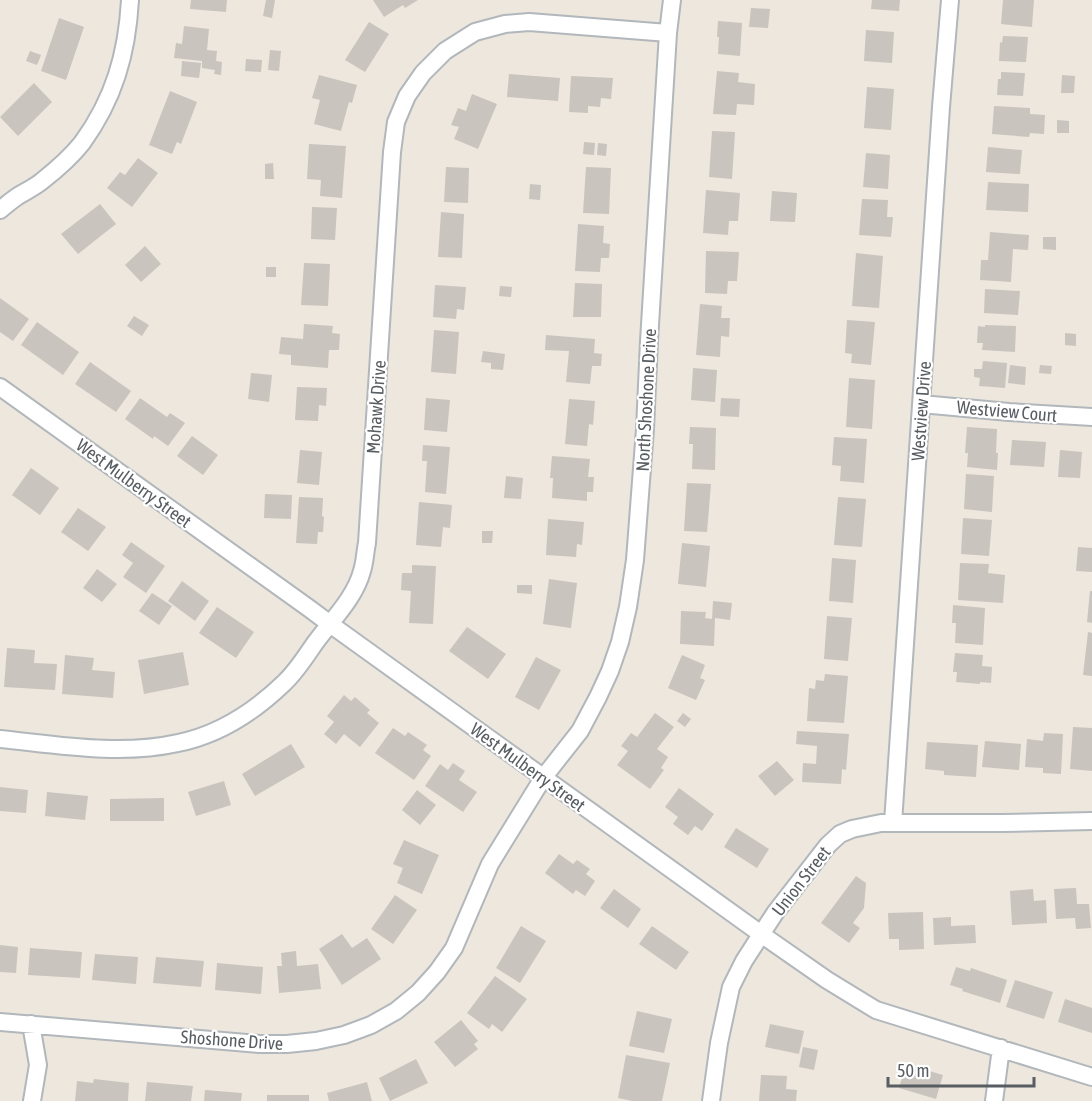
<svg xmlns="http://www.w3.org/2000/svg" width="1092" height="1101" font-family="'Asap Condensed',sans-serif">
  <style>
    .building { fill: #c9c4bd }
    .lines { fill: none; stroke-linecap: round; stroke-linejoin: round }
    .minor-casing { stroke: #b1b7bb; stroke-width: 20 }
    .minor { stroke: #fff; stroke-width: 16 }
    .labels { text-anchor: middle; dominant-baseline: central; stroke-width: 4.5; stroke-linejoin: round; paint-order: stroke }
    .street-label { font-size: 18px; fill: #575d61; stroke: #fff }
  </style>
  <rect width="100%" height="100%" fill="#ede7de"/>
  <path class="building" d="M191 0H227L226 12 190 9Z
    M266 0H275L272 18 263 16Z
    M373 0H418L405 8 403 5 384 17Z
    M872 0H900L899 11 871 9Z
    M1003 0H1034L1032 27 1001 24Z
    M751 8 770 9 768 28 749 27Z
    M59 18 84 27 66 80 41 71Z
    M718 21 742 23 740 56 718 54 719 37H717Z
    M369 22 389 34 365 72 345 60Z
    M184 26 209 29 207 50 217 51 216 61 222 62 221 75 214 74 215 70 202 68V61L174 58 176 43 182 44Z
    M866 30 894 32 892 63 864 61Z
    M1003 36 1028 37 1026 62 999 61 1000 42 1002 43Z
    M270 50 281 51 279 71 268 70Z
    M30 51 41 55 37 65 26 61Z
    M246 59 262 60 261 72 245 71Z
    M182 61 201 63 199 78 181 76Z
    M717 71 739 73 738 82 755 84 754 105 737 104 736 115 713 114Z
    M1001 72 1025 73 1023 96 997 95 998 79H1001Z
    M509 74 560 78 558 101 507 97Z
    M319 75 357 85 352 103 349 102 341 131 314 124 320 100 312 98Z
    M1062 75 1075 76 1074 93H1061Z
    M571 76 613 78 611 99 601 98 600 107 588 106V113L569 112Z
    M34 83 52 102 18 136 0 117Z
    M867 87 894 89 891 130 864 128Z
    M170 91 197 102 181 144 177 142 172 154 149 145Z
    M472 94 497 104 478 149 454 139 459 127 451 125 458 108 466 111Z
    M994 106 1030 108V114L1045 115 1044 134 1030 133 1029 137 992 134Z
    M1057 120 1069 121V133H1057Z
    M712 131 735 132 732 179 709 177Z
    M584 142 595 143 594 155 583 154Z
    M598 143 607 144 606 156 597 155Z
    M309 144 346 146 342 198 320 196 321 180 307 179Z
    M988 147 1022 150 1020 174 986 172Z
    M866 153 890 155 888 189 863 187Z
    M138 158 158 173 132 207 107 188 120 172 125 175Z
    M273 163 274 179H265V164Z
    M446 167 469 168 468 203 444 202Z
    M586 167 611 168 609 214 583 213Z
    M988 182 1029 184 1028 212 986 210Z
    M530 184 541 185 540 200 529 199Z
    M706 190 740 193 738 221H729L728 235 703 233Z
    M772 191 797 193 795 222 770 221Z
    M862 199 888 200 887 217H893L891 237 859 235Z
    M100 204 116 224 78 254 61 234Z
    M312 207 337 208 335 240 311 239Z
    M441 212 464 214 462 258 438 257Z
    M578 224 604 226 603 243 610 244 609 258H601L600 272 575 271Z
    M990 232 1029 235 1028 250 1013 249 1011 282 980 280 981 260H988Z
    M1043 237H1056V250L1043 249Z
    M145 246 161 264 141 282 125 265Z
    M706 251 739 252 737 281H728L727 294 705 293Z
    M856 253 883 256 879 308 852 306Z
    M304 263 330 264 328 306 301 305Z
    M266 267H276V277H266Z
    M575 283 602 284 601 317H573Z
    M435 285 466 287 464 310 457 309 456 319 433 317Z
    M500 286 512 287 511 297 499 296Z
    M985 289 1020 291 1018 315 984 313Z
    M0 298 29 319 13 341 0 332Z
    M700 304 722 306 721 318H730L729 337 721 336 720 357 696 355Z
    M134 316 149 325 142 336 127 326Z
    M847 320 875 322 871 365 851 363 852 354 845 353Z
    M37 322 79 352 63 375 21 345Z
    M304 324 333 326 332 333 340 334 339 350H329L328 368 291 365V355L279 354 281 337 303 339Z
    M985 325 1016 326 1015 352 982 350 983 343H977L978 326 985 327Z
    M434 330 459 332 456 374 431 372Z
    M1065 333 1076 334V346L1065 345Z
    M546 335 595 339 594 353 602 354 601 366H592L590 384 566 382 569 351 545 350Z
    M483 351 505 354 503 370 491 369V363L481 362Z
    M983 361 1007 363 1005 388 979 386 980 378 974 377V369H982Z
    M90 362 131 391 116 412 75 384Z
    M1010 365 1026 367 1025 385 1008 383Z
    M1040 365 1052 366 1051 374 1039 373Z
    M693 368 717 370 715 402 691 400Z
    M251 373 272 375 269 402 248 399Z
    M849 378 875 380 872 429 846 427Z
    M297 387 327 388 326 406 319 405 318 421 295 420Z
    M140 398 167 417 170 413 185 423 168 446 154 436 153 439 125 419Z
    M426 398 450 400 447 432 424 430Z
    M721 398 740 399 739 417 720 416Z
    M569 399 595 401 593 425 589 424 587 446 565 444Z
    M690 427 716 428 715 470 692 469 693 444H689Z
    M967 427 997 429 996 453H998L997 470 967 467 968 453H965Z
    M192 436 218 455 203 475 177 456Z
    M834 437 867 439 864 483 840 481 841 466 832 465Z
    M1012 440 1046 442 1044 467 1010 465Z
    M423 445 450 447 446 494 425 492 427 461H422Z
    M300 450 322 452 319 485 297 483Z
    M1060 450 1082 452 1080 478 1058 477Z
    M552 456 590 459 588 477H594L593 492H587V501L552 498 553 478H550Z
    M31 468 59 488 40 515 12 495Z
    M966 474 994 476 992 512 964 509Z
    M506 476 523 478 521 499 504 498Z
    M687 483 711 484 707 532 684 531Z
    M265 494 292 495 291 519 264 518Z
    M299 497 323 498 322 516 324 517 323 532H318L317 544 296 543Z
    M838 497 866 499 862 547 834 545Z
    M419 502 452 505 450 528 443 527 441 547 416 545Z
    M78 508 106 527 88 551 61 532Z
    M963 518 992 520 989 556 961 554Z
    M548 519 584 522 582 545 577 544 576 557 546 555Z
    M482 531H493L492 543H482Z
    M131 542 165 566 146 593 123 577 133 563 122 555Z
    M682 543 710 546 706 587 678 584Z
    M1078 547 1092 548V572L1076 571Z
    M832 558 856 560 853 603 829 601Z
    M960 563 989 564 988 573 1005 575 1003 603 958 600Z
    M412 565 436 566 433 624 409 623 411 591 401 590 402 573H412Z
    M97 569 117 584 102 602 83 588Z
    M549 579 577 583 571 628 543 624Z
    M182 581 209 601 195 621 168 601Z
    M517 585H532V594L517 593Z
    M1090 591H1092V623L1087 622Z
    M152 593 172 606 159 625 139 611Z
    M713 601 732 603 730 620 715 618 714 646 680 644 681 611 706 612 705 618 712 619Z
    M953 605 985 608 983 645 955 643 956 623H952Z
    M217 607 254 632 236 658 199 633Z
    M827 616 852 618 848 661 824 659Z
    M467 627 506 654 488 679 449 651Z
    M1088 632 1092 633V676L1083 675Z
    M7 648 35 650 34 663 57 664 55 690 4 687Z
    M183 652 189 685 144 694 138 660Z
    M955 653 983 655 982 666 992 667 991 683 980 682V684L956 682 957 672H953Z
    M65 655 94 658 92 670 115 672 113 698 62 694Z
    M682 655 705 665 700 678 705 680 696 700 668 688Z
    M536 657 561 670 539 710 515 697Z
    M825 674 848 676 844 723 807 721 809 688 815 689 816 680 824 681Z
    M344 695 351 701 355 697 370 710 367 713 379 723 360 747 344 734 336 744 324 734 334 722 327 716Z
    M655 713 674 727 657 749 668 757 661 768 664 770 650 789 617 765 628 751 621 746 631 733 637 737Z
    M683 713 691 719 685 727 677 721Z
    M1073 727 1092 728V771L1070 769Z
    M393 728 405 736 408 732 427 745 423 750 431 756 414 780 375 753Z
    M797 731 849 734 846 770 842 769 841 784 802 782 803 763 816 764 817 746 796 744Z
    M1044 733 1063 734 1061 774 1043 773V768L1025 767 1027 739 1043 741Z
    M985 741 1021 744 1019 770 982 767Z
    M927 742 978 745 976 777 944 775V771L925 769Z
    M291 744 305 767 255 796 242 774Z
    M777 761 794 780 775 796 758 776Z
    M453 763 465 771 459 780 477 792 463 812 425 786 440 764 448 770Z
    M224 781 231 805 196 816 188 792Z
    M0 787 28 790 26 813 0 811Z
    M679 788 714 814 702 831 695 826 688 835 673 824 678 817 665 807Z
    M417 790 436 805 420 825 402 810Z
    M47 792 88 796 85 820 45 816Z
    M164 798V821H110V799Z
    M736 828 769 849 757 868 724 847Z
    M404 840 439 855 422 894 397 883 403 868 393 864Z
    M559 854 573 864 577 860 590 869 586 874 595 881 585 896 576 890 573 894 545 873Z
    M856 876 866 883 864 908 853 923 860 928 849 943 821 923Z
    M1076 888 1077 904H1089L1091 928 1076 929 1075 918 1056 919 1054 889Z
    M614 889 641 909 628 928 600 908Z
    M1033 889 1034 901 1046 900 1047 923 1012 925 1010 891Z
    M395 895 417 910 393 944 371 929Z
    M923 912 924 949 899 950V939H889L888 913Z
    M951 917V926L975 925 976 943 934 945 933 918Z
    M521 926 546 941 520 983 496 968Z
    M652 926 689 952 676 970 639 944Z
    M342 934 352 948 367 938 381 959 342 985 319 949Z
    M0 945 18 947 16 973 0 972Z
    M30 948 82 952 80 978 28 975Z
    M296 951 297 966 318 964 321 989 279 993 277 966H282L281 953Z
    M95 954 138 957 136 984 92 980Z
    M156 957 204 961 201 987 153 983Z
    M217 963 263 967 261 994 215 990Z
    M956 967 970 971 971 968 1007 980 1000 1003 962 991 963 989 950 985Z
    M495 976 527 999 502 1032 492 1024 489 1029 467 1013Z
    M1015 980 1053 992 1044 1019 1006 1007Z
    M1065 999 1092 1008V1033L1058 1022Z
    M637 1011 672 1019 664 1053 629 1046Z
    M461 1020 478 1041 474 1044 478 1049 455 1067 434 1042Z
    M770 1024 804 1031 799 1054 765 1047Z
    M803 1047 818 1050 814 1070 799 1067Z
    M626 1055 670 1063 662 1101H632L618 1098Z
    M416 1059 428 1083 390 1101 379 1078Z
    M906 1064 943 1075 936 1099 899 1088Z
    M761 1075 787 1076 786 1089 797 1090 796 1101H759Z
    M94 1079 129 1083 128 1101H75L77 1081 93 1083Z
    M147 1082 193 1086 191 1101H145Z
    M367 1082 372 1101H329L327 1093Z
    M205 1090 242 1093 241 1101H204Z
    M267 1095H309V1101H267Z"/>
  <g class="lines">
    <g class="minor-casing">
      <path id="minor" d="M0 210C6 205 12 200 18 196 26 191 35 187 42 181 56 170 71 157 82 143 114 99 127 54 130 0
        M0 387 310 609 330 624 761 934 827 980 876 1010 1092 1077
        M921 404 1009 412 1092 417
        M0 739C58 745 120 756 178 743 218 735 255 711 284 683 296 672 306 656 315 643 331 621 355 598 362 571 365 562 365 552 367 543L392 152 396 122 407 96 423 73 445 51 475 32 505 24 529 22 668 33
        M893 823 941 107 950 0
        M0 1022 259 1044H287L316 1041 344 1035 371 1025 396 1011 418 993 437 972 454 948 490 864 543 778 580 731 598 697 610 671 620 642 628 607 635 560 645 429 649 341 668 33 672 0
        M31 1024 38 1065 32 1101
        M711 1101 719 1043 731 987 744 961 775 913 828 845 840 834 852 829 881 823H1002L1092 821
        M994 1101 1001 1048"/>
    </g>
    <use href="#minor" class="minor"/>
  </g>
  <g class="labels">
    <g class="street-label">
      <text transform="translate(646 400) rotate(-87)">North Shoshone Drive</text>
      <text transform="translate(376 407) rotate(-86)">Mohawk Drive</text>
      <text transform="translate(921 411) rotate(-86)">Westview Drive</text>
      <text transform="translate(1007 411) rotate(5)">Westview Court</text>
      <text transform="translate(134 483) rotate(36)">West Mulberry Street</text>
      <text transform="translate(528 767) rotate(36)">West Mulberry Street</text>
      <text transform="translate(801 881) rotate(-52)">Union Street</text>
      <text transform="translate(232 1040) rotate(4)">Shoshone Drive</text>
    </g>
  </g>
  <path d="M888 1077v9h146v-9" fill="none" stroke="#575d61" stroke-width="3"/>
  <text x="897" y="1077" font-size="18" fill="#575d61" stroke="#ffffff" stroke-width="4.5" paint-order="stroke">50 m</text>
</svg>
